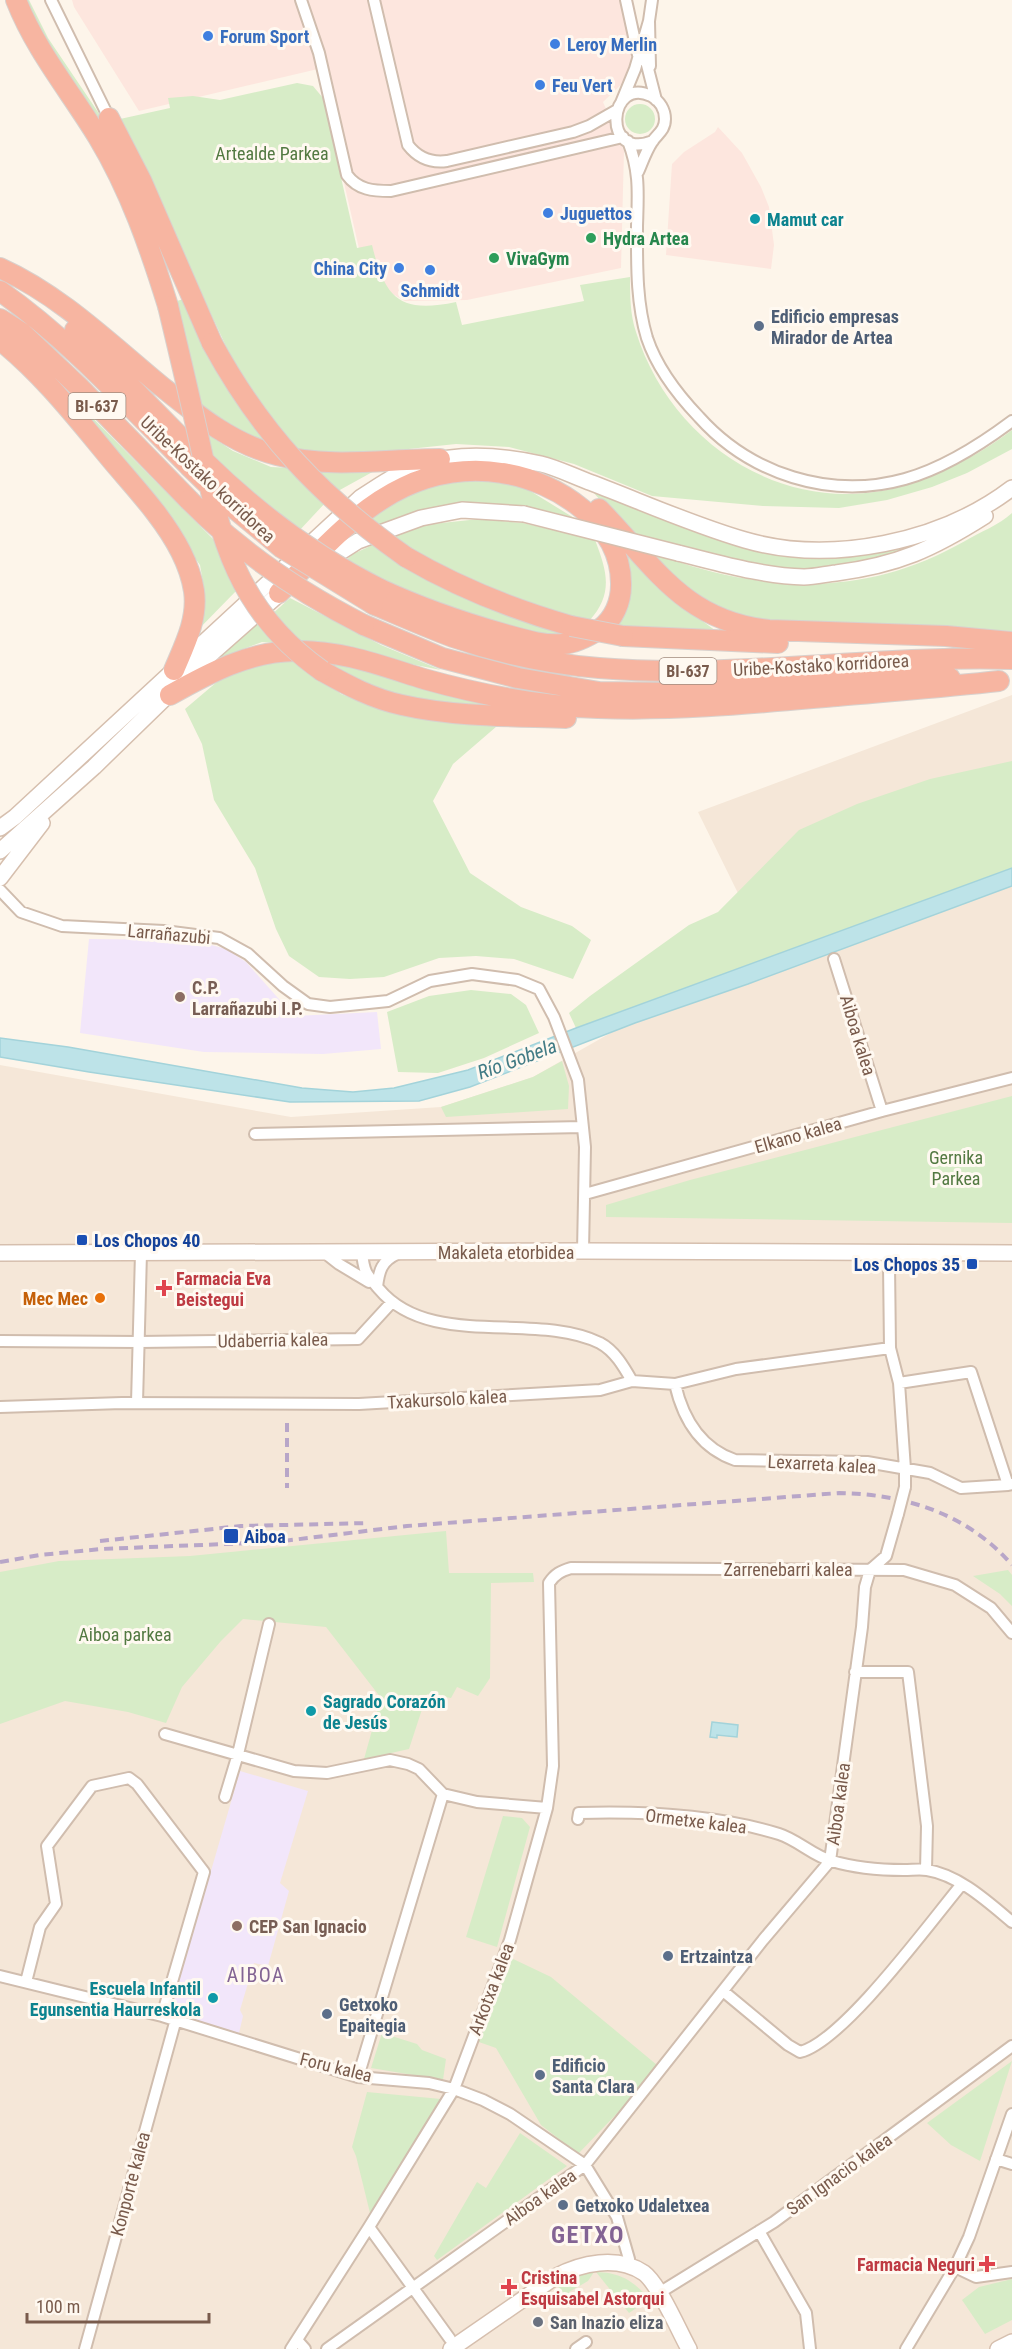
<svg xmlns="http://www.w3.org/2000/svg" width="1012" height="2349" font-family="'Roboto Condensed',sans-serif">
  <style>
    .residential { fill: #f5e7d8 }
    .commercial { fill: #fde6de }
    .education { fill: #f2e6fa }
    .green { fill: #d7ecc7 }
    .water { fill: #bde3e8; stroke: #a3d3da; stroke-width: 1.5 }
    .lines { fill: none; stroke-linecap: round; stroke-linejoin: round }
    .street-casing { stroke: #d0bdae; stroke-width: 14 }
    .secondary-casing { stroke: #d6bfae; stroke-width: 18 }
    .highway-casing { stroke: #d9d1cd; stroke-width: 22 }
    .street { stroke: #fff; stroke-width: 10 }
    .secondary { stroke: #fff; stroke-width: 15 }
    .highway { stroke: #f7b5a1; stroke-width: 20 }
    .rail { stroke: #b8a6c8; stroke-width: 4; stroke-dasharray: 9 6; stroke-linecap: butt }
    .street-bridge-casing { stroke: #d0bdae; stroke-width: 14; stroke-linecap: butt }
    .secondary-bridge-casing { stroke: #d6bfae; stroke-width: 18; stroke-linecap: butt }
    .highway-bridge-casing { stroke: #d9d1cd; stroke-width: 22; stroke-linecap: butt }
    .street-bridge { stroke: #fff; stroke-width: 10 }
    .secondary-bridge { stroke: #fff; stroke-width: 15 }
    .highway-bridge { stroke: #f7b5a1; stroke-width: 20 }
    .shop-dot { fill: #3f7fe0; stroke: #fff9f1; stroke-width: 2 }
    .culture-dot { fill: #0f9aa8; stroke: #fff9f1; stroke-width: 2 }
    .leisure-dot { fill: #2e9e5b; stroke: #fff9f1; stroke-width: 2 }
    .service-dot { fill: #5c6f8a; stroke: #fff9f1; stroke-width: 2 }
    .education-dot { fill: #8d6e63; stroke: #fff9f1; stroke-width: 2 }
    .transit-dot { fill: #1a4fb4; stroke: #fff9f1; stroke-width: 2 }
    .health-dot { fill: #e0444e; stroke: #fff9f1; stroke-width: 2 }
    .food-dot { fill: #e8710a; stroke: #fff9f1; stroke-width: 2 }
    .worship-dot { fill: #6b7280; stroke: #fff9f1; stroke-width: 2 }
    .labels { text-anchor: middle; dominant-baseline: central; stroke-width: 6; stroke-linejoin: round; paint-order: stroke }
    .shield { fill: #fff9f1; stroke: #a18a7e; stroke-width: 1.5 }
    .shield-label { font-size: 16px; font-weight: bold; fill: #795b4c }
    .shop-label { font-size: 18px; font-weight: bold; fill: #366cbe; stroke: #fff9f1; text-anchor: start }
    .park-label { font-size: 18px; fill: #527941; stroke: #fff9f1 }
    .culture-label { font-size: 18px; font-weight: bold; fill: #0d838f; stroke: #fff9f1; text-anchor: start }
    .leisure-label { font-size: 18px; font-weight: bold; fill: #27864d; stroke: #fff9f1; text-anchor: start }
    .service-label { font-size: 18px; font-weight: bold; fill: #4e5e75; stroke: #fff9f1; text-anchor: start }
    .street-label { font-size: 18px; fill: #795b4c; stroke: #fff9f1 }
    .education-label { font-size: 18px; font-weight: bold; fill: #785e54; stroke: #fff9f1; text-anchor: start }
    .transit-label { font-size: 18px; font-weight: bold; fill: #164399; stroke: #fff9f1; text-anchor: start }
    .health-label { font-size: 18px; font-weight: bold; fill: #be3a42; stroke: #fff9f1; text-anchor: start }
    .food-label { font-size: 18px; font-weight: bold; fill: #c56008; stroke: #fff9f1; text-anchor: end }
    .worship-label { font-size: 18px; font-weight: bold; fill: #5b616d; stroke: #fff9f1; text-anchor: start }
    .water-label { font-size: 20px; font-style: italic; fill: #427b85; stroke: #fff9f1 }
    .neighbourhood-label { font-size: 20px; letter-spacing: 1.5px; fill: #836494; stroke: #fff9f1 }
    .district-label { font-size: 24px; font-weight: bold; letter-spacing: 1.5px; fill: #836494; stroke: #fff9f1 }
  </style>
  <rect width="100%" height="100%" fill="#fdf5ea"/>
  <path class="residential" d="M1012 695V2349H0V1065L291 1117 441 1107 533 1077 764 946 698 812Z"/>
  <path class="commercial" d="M72 0H625L632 28 630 76 603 102 624 151 621 268 467 300 405 301 366 279 318 69 139 111 74 7Z
    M718 127 742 153 761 187 769 207 774 245 771 269 666 255 672 164 684 152 715 132Z"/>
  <path class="education" d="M89 939 193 940 226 949 246 962 294 1016 377 1012 381 1049 323 1054 204 1052 80 1033Z
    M240 1771 308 1791 280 1883 289 1891 268 1966 254 1963 240 2010 243 2016 239 2033 170 2012Z"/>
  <path class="green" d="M24 0H29L48 38 102 118 128 173 48 49Z
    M297 83 313 86 323 98 357 248 372 245C385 298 399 314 456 302L462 325 584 301 580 285 630 277C630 295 630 314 636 332 668 435 770 510 881 491 924 484 977 457 1012 430V449L967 473 932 487 887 500 839 508 763 506 652 496 574 464 509 447 456 444 342 456 299 454 266 412 239 374 120 119 170 108 168 98 193 96 220 100Z
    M625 119a15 15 0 1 1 30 0a15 15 0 1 1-30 0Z
    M184 299 272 445 252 438 200 411 173 302Z
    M40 365 214 540 224 567 237 590 193 635 201 616 204 588 200 565 165 517Z
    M204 432 233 451 271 467 291 468 326 502 298 532 212 461Z
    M312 469 376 470 338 491Z
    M488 478 527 489 579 521 440 507 404 515 379 525 367 516 431 481Z
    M593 492 695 531 829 557 874 553 938 537 899 556 807 572 744 564 629 533Z
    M1012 513V631L769 622 730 615 703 605 648 553C677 561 707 572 736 577 820 592 891 583 965 541 980 532 999 525 1012 513Z
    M479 519 523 523 595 540C607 571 614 594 589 621 518 609 449 574 390 535L423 525Z
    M377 543 568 631 557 634H529L399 593 345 561 353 554Z
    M622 547 675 601 716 631H662L611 625Z
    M290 598 381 645 441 670 298 642 270 616Z
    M257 624 276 643 262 642 211 661Z
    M268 659 300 661 341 694 390 713 504 720 453 764 433 801 470 873 521 907 572 926 591 940 573 979 514 959 476 956 439 958 384 977 350 979 319 977 289 956 276 929 255 868 214 800 202 744 185 709 218 681Z
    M323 662 361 669 522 710 394 698Z
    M1012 761V868L576 1028 569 1013 590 996 689 925 718 912 799 830 857 804 930 779Z
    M471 990 511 994 526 1005 539 1033 484 1058 438 1073 398 1072 387 1012 429 996Z
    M562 1061 569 1086 568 1109 446 1117 441 1107 533 1077Z
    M1012 1096V1223L606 1217V1205L690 1180Z
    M446 1531 449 1573H533L534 1582 491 1583 490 1678 478 1696 457 1687 451 1698 427 1694 409 1749 364 1759 381 1698 326 1627 243 1619 221 1641 182 1687 166 1723 128 1712 65 1701 0 1724V1572L59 1561 190 1556Z
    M1008 1570 1012 1575V1606L1000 1594 973 1576Z
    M503 1816 522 1818 530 1827 497 1947 466 1937Z
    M505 1955 551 1977 657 2065 626 2104 578 2154 541 2125 496 2048 476 2041Z
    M382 2033 417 2044 422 2050 446 2059 443 2080 371 2068Z
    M1012 2061 980 2161 951 2145 927 2123Z
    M367 2092 441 2099 371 2217 356 2156 352 2147Z
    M520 2133 567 2166 437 2260 434 2256 477 2182 486 2188Z
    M594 2272 588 2281 569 2292 572 2299 565 2305 555 2291C567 2279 577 2274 594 2272Z
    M596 2272C623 2273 632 2281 650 2299L629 2313Z
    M1012 2279V2320L985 2334 962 2300 979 2287Z"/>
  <path class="water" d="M1012 868V886L748 984 635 1023 470 1087 419 1101 290 1102 89 1072 0 1057V1038L68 1047 302 1088 353 1092 394 1088 468 1070 576 1028Z
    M712 1722 738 1725 737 1737 717 1735V1738L710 1737Z"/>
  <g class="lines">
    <g class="street-casing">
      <path id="street" d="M51 0 109 118
        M301 0 319 53 347 175C358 190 373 191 391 191L623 137
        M374 0 408 145C418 158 432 163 447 161L573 132 589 126 617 110
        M626 0 638 55 646 61 656 100
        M650 66 649 21 652 0
        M621 103 635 69 649 21
        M628 141C640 172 638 193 637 226 637 263 636 302 647 338 657 368 678 395 699 417 750 474 830 500 905 479 944 468 980 445 1012 421
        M638 172C642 163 646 151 652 142 657 134 665 131 665 119 665 110 660 101 651 96 608 75 601 162 653 141
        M0 890 21 912 62 926 164 931 219 938 248 954 283 986 308 1004 330 1007 388 1001 430 981 472 974 517 980 539 989 554 1017 578 1080 585 1147 583 1251
        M834 959 882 1111
        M255 1134 583 1127
        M585 1194 882 1111 1012 1078
        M325 1253 339 1264 369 1282
        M362 1253C364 1272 366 1274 379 1289 430 1350 535 1311 600 1343 615 1351 624 1367 632 1381
        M889 1264 890 1348 899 1383 905 1469V1487
        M377 1287C379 1270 382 1261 397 1254
        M0 1341 139 1342 358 1339 392 1302
        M899 1383 971 1372 1008 1485 1012 1484
        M675 1384C683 1419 700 1448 735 1460L867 1462 930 1473 961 1488 1008 1485
        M137 1403 141 1253
        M0 1407 122 1403 359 1404 600 1390 632 1381 675 1384 736 1369 890 1348
        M855 1672H908L927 1826 926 1870
        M165 1734 294 1771 327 1773 390 1760 408 1764 419 1769 443 1794 477 1802 547 1808
        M225 1797 238 1754 269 1624
        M578 1819 579 1813C644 1811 717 1815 779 1834 798 1840 813 1856 832 1861 855 1868 881 1870 904 1870 912 1870 920 1869 927 1870 959 1875 988 1902 1012 1922
        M0 1976 162 2016 358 2077 429 2083 454 2089 483 2100 510 2114 585 2165 617 2217 629 2259 628 2267
        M26 1982 40 1927 56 1904 47 1846 92 1786 129 1778 137 1784 204 1872 162 2016
        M723 1991 788 2045 800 2052C843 2042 931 1921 962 1884
        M358 2077 443 1794
        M996 2159 1012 2164
        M369 2227 450 2339
        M759 2231 806 2313 810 2349
        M955 2267 976 2277 1012 2272
        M659 2293 774 2222 1012 2046
        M297 2340 305 2349
        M85 2349 176 2019
        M291 2349 369 2227 454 2089 510 1940 547 1808 553 1766 549 1583C555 1574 561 1571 571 1568L904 1570 955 1585 991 1608 1012 1633
        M327 2349 585 2165 763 1940 830 1861 862 1627 865 1587 870 1570 886 1556 898 1514
        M576 2349 586 2342
        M906 2349 955 2267 969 2237 1012 2114"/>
    </g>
    <g class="secondary-casing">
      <path id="secondary" d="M678 553C719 563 762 576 804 577 815 577 826 574 836 573 898 565 933 549 985 516
        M322 564 358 541 421 518 462 510 524 514
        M0 828 15 817 360 498C381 484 400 471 424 464 460 452 504 456 541 464 558 468 575 477 592 483 642 502 693 525 745 540 831 565 941 542 1012 488
        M0 851 94 767 203 661 287 587
        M0 878 42 823
        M0 1253 583 1251 1012 1253
        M451 2349 555 2277C581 2263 617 2255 644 2273 659 2284 679 2331 689 2349
        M998 2349 1012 2342"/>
    </g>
    <g class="highway-casing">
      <path id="highway" d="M16 0C36 51 70 91 98 137 130 190 150 248 168 306
        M109 118 141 180 212 343
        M0 268C60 295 110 344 161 386 196 414 232 444 277 455 331 469 385 459 440 459
        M0 291C71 341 128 405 189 466
        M0 319 22 333 79 387 189 500
        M75 330 191 448
        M0 340C44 375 79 421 115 464 138 491 165 520 181 552 187 564 192 578 194 591 198 619 185 644 174 670
        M599 509C654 565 683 621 769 630L946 636 1012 642
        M406 557C459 588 512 609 571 626
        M279 593C317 555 355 510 404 487 433 473 469 467 502 473 557 481 622 524 621 585 621 602 614 619 600 629 589 636 576 643 563 644 544 646 522 639 504 634 462 622 421 608 380 589
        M373 604C399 615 426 627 453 637 499 653 550 664 599 668 737 679 874 655 1012 659
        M364 625 442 658 518 678 599 692 672 693 919 676 950 678
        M623 636 778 643
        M322 671C347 685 373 699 402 705 455 717 512 716 566 718
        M170 695C209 673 250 651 296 651 341 650 382 666 424 679 481 695 539 706 598 708 678 711 757 703 837 696 891 691 945 687 999 681"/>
    </g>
    <use href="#street" class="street"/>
    <use href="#secondary" class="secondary"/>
    <use href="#highway" class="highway"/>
    <path class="rail" d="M287 1423V1488
      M100 1541 241 1526 369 1523
      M0 1562 40 1555 101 1549 275 1542 407 1526 839 1493C905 1494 968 1514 1012 1565"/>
    <g class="street-bridge-casing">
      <path id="street-bridge" d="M898 1514 905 1487"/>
    </g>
    <g class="secondary-bridge-casing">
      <path id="secondary-bridge" d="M524 514 678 553"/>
    </g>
    <g class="highway-bridge-casing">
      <path id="highway-bridge" d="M168 306C179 352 190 398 200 444 221 540 237 611 322 671
        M212 343C262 435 321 497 406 557
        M204 461C257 513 314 556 380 589
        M189 466 224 500 282 548 373 604
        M189 500C240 552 299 592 364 625
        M571 626 623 636"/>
    </g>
    <use href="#street-bridge" class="street-bridge"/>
    <use href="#secondary-bridge" class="secondary-bridge"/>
    <use href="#highway-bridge" class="highway-bridge"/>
  </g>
  <g class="shop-dot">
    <circle cx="208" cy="36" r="6"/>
    <circle cx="555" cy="44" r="6"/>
    <circle cx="540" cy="85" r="6"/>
    <circle cx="548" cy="213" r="6"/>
    <circle cx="399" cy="268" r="6"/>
    <circle cx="430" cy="270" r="6"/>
  </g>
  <g class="culture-dot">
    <circle cx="755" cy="219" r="6"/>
    <circle cx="311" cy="1711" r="6"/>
    <circle cx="213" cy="1998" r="6"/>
  </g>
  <g class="leisure-dot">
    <circle cx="591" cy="238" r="6"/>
    <circle cx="494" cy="258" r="6"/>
  </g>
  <g class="service-dot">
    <circle cx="759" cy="326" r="6"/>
    <circle cx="668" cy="1956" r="6"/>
    <circle cx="327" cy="2014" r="6"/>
    <circle cx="540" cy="2075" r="6"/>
    <circle cx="563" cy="2205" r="6"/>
  </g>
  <g class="education-dot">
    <circle cx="180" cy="997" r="6"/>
    <circle cx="237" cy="1926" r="6"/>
  </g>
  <g class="transit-dot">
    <rect x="76" y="1234" width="12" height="12" rx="3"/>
    <rect x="966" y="1258" width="12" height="12" rx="3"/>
    <rect x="223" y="1528" width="16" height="16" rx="3"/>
  </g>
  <g class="health-dot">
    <path d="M161 1279h6v6h6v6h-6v6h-6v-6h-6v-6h6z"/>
    <path d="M984 2255h6v6h6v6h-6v6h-6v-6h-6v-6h6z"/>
    <path d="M506 2278h6v6h6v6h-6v6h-6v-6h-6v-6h6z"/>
  </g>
  <circle class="food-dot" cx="100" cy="1298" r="6"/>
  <circle class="worship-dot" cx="538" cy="2322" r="6"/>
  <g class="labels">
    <g class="shield">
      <rect x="68.5" y="393" width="57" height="26" rx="4.5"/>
      <rect x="659.5" y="658" width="57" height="26" rx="4.5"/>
    </g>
    <g class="shield-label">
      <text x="97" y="406">BI-637</text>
      <text x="688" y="671">BI-637</text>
    </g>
    <g class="shop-label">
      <text x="220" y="36">Forum Sport</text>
      <text x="567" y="44">Leroy Merlin</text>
      <text x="552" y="85">Feu Vert</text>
      <text x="560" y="213">Juguettos</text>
      <text x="387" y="268" text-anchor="end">China City</text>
      <text x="430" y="290" text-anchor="middle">Schmidt</text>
    </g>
    <g class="park-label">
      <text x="272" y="153">Artealde Parkea</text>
      <text x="956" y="1157">Gernika<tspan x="956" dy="21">Parkea</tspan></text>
      <text x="125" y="1634">Aiboa parkea</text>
    </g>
    <g class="culture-label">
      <text x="767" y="219">Mamut car</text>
      <text x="323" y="1701">Sagrado Corazón<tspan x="323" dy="21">de Jesús</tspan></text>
      <text x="201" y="1988" text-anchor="end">Escuela Infantil<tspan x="201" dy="21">Egunsentia Haurreskola</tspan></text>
    </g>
    <g class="leisure-label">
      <text x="603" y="238">Hydra Artea</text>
      <text x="506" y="258">VivaGym</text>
    </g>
    <g class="service-label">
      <text x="771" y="316">Edificio empresas<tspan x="771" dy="21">Mirador de Artea</tspan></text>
      <text x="680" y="1956">Ertzaintza</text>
      <text x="339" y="2004">Getxoko<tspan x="339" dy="21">Epaitegia</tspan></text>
      <text x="552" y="2065">Edificio<tspan x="552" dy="21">Santa Clara</tspan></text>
      <text x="575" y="2205">Getxoko Udaletxea</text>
    </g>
    <g class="street-label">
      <text transform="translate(208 479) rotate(43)">Uribe-Kostako korridorea</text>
      <text transform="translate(821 665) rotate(-3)">Uribe-Kostako korridorea</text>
      <text transform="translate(169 934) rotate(5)">Larrañazubi</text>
      <text transform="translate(858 1035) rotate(73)">Aiboa kalea</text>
      <text transform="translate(798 1135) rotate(-16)">Elkano kalea</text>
      <text x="506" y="1252">Makaleta etorbidea</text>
      <text transform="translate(273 1340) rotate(-1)">Udaberria kalea</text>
      <text transform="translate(447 1399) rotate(-3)">Txakursolo kalea</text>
      <text transform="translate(822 1464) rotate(3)">Lexarreta kalea</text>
      <text x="788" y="1569">Zarrenebarri kalea</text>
      <text transform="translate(838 1804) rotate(-82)">Aiboa kalea</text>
      <text transform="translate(696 1821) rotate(7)">Ormetxe kalea</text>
      <text transform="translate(491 1989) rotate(-69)">Arkotxa kalea</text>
      <text transform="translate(336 2067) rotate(14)">Foru kalea</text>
      <text transform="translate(839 2174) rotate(-36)">San Ignacio kalea</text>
      <text transform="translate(130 2184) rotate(-75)">Konporte kalea</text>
      <text transform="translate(540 2197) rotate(-35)">Aiboa kalea</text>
    </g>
    <g class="education-label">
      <text x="192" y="987">C.P.<tspan x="192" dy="21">Larrañazubi I.P.</tspan></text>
      <text x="249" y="1926">CEP San Ignacio</text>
    </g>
    <g class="transit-label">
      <text x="94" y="1240">Los Chopos 40</text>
      <text x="960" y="1264" text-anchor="end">Los Chopos 35</text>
      <text x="244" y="1536">Aiboa</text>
    </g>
    <g class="health-label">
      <text x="176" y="1278">Farmacia Eva<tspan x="176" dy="21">Beistegui</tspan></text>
      <text x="975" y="2264" text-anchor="end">Farmacia Neguri</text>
      <text x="521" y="2277">Cristina<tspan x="521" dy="21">Esquisabel Astorqui</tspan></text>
    </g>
    <g class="food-label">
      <text x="88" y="1298">Mec Mec</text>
    </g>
    <g class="worship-label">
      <text x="550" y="2322">San Inazio eliza</text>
    </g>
    <g class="water-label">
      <text transform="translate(517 1059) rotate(-20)">Río Gobela</text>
    </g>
    <g class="neighbourhood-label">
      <text x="256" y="1975">AIBOA</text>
    </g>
    <g class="district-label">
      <text x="588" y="2235">GETXO</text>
    </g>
  </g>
  <path d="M27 2313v9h182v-9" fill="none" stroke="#795b4c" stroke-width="3"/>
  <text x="36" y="2313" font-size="18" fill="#795b4c" stroke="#fff9f1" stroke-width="4.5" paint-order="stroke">100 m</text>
</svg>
